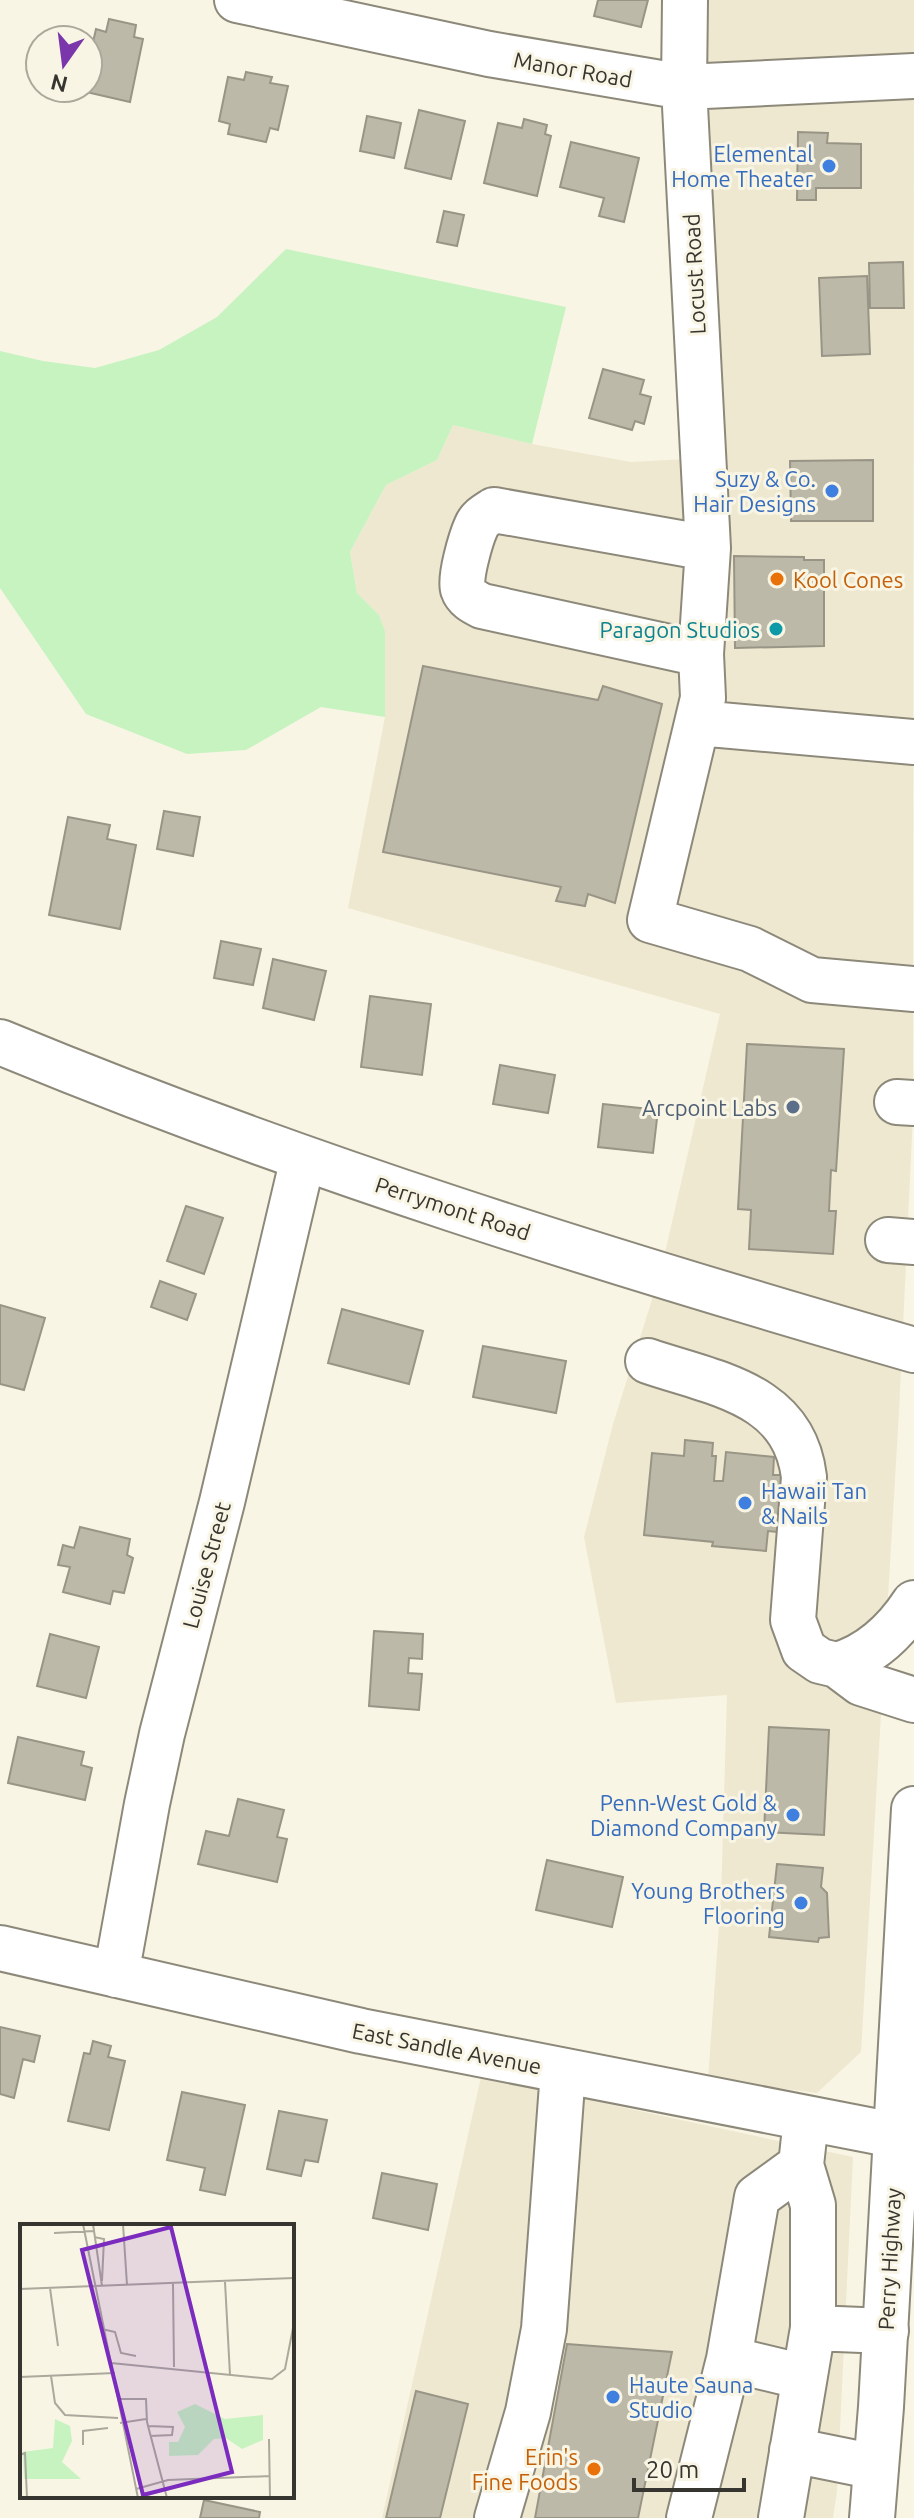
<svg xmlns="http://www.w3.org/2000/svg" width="914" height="2518" font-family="Ubuntu,sans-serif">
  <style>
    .built { fill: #eee8d0 }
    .green { fill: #c6f3c0 }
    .building { fill: #bdb9a9; stroke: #999586; stroke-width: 2 }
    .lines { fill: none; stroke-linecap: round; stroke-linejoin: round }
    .minor-casing { stroke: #8d897a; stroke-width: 48 }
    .major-casing { stroke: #8d897a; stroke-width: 48 }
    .minor { stroke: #fff; stroke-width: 44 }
    .major { stroke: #fff; stroke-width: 44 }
    .shop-dot { fill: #3f7fe0; stroke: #f9f5e4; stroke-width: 3 }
    .food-dot { fill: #e8710a; stroke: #f9f5e4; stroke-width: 3 }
    .culture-dot { fill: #0f9aa8; stroke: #f9f5e4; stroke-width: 3 }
    .service-dot { fill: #5c6f8a; stroke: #f9f5e4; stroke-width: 3 }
    .labels { text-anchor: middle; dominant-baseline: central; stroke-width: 6; stroke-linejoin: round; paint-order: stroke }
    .street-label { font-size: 22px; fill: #37352f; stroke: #f9f5e4 }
    .shop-label { font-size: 22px; fill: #366cbe; stroke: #f9f5e4; text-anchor: end }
    .food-label { font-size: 22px; fill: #c56008; stroke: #f9f5e4; text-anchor: start }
    .culture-label { font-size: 22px; fill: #0d838f; stroke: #f9f5e4; text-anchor: end }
    .service-label { font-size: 22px; fill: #4e5e75; stroke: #f9f5e4; text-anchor: end }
    .inset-road { fill: none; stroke: #aba89c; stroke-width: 2 }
    .view { fill: #7b2cbf; fill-opacity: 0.15; stroke: #7b2cbf; stroke-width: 4 }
    .inset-edge { fill: none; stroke: #37352f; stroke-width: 4 }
  </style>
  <rect width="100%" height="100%" fill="#f9f5e4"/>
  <path class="built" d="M702 0H914L913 1114 899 1412 861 2052 817 2093 708 2079 721 1898 727 1695 616 1703 584 1537 613 1424 660 1274 720 1014 348 908 385 717V631L379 615 357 593 350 552 386 485 437 460 453 425 532 444 631 462 686 459Z
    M481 2077 853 2157 837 2492 833 2518H382Z"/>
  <path class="green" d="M286 249 566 307 532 444 453 425 437 460 386 485 350 552 357 593 379 615 385 631V717L321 707 246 750 187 754 86 714 0 588V351L43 361 95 368 159 350 217 317Z"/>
  <path class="building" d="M598 0H648L641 27 594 16Z
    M109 19 136 25 134 37 143 39 130 102 82 91 83 88H88V64L96 29 106 32Z
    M246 72 272 77 270 83 288 86 278 130 270 128 266 142 228 134 230 124 219 121 228 77 244 80Z
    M419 110 465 121 451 179 405 168Z
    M367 116 401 123 394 158 360 151Z
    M524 119 547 125 545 134 551 136 537 196 484 183 498 123 522 128Z
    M798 132 828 133 827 143 861 144V188H816V200H797Z
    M571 142 639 158 624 222 599 216 604 198 560 187Z
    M444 211 464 215 457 246 437 242Z
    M903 262 904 308H870L869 263Z
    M867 276 870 354 822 356 819 278Z
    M603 369 644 380 640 394 651 397 644 424 635 421 632 430 589 418Z
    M873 460V521H791L790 461Z
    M734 556 804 557V560H824V646L735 648Z
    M423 666 598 700 603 686 662 704 615 903 588 894 585 906 556 901 561 887 383 852Z
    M164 811 200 817 193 856 157 849Z
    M68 817 110 825 107 839 136 845 120 929 49 915Z
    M221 941 261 949 253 985 214 978Z
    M273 959 326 971 314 1020 263 1008Z
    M370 996 431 1004 422 1075 361 1067Z
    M747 1044 844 1049 836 1171 831 1170 829 1211H836L833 1254 749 1249 751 1210 738 1209Z
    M500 1065 555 1075 548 1113 493 1104Z
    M603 1104 658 1110 653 1153 598 1147Z
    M186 1206 223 1218 204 1274 167 1261Z
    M160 1281 196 1294 187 1320 151 1307Z
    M0 1305 45 1318 24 1390 0 1384Z
    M342 1309 423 1331 409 1384 328 1363Z
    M483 1346 566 1361 556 1413 473 1397Z
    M685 1440 713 1443 712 1456H716L714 1481H723L726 1452 774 1457 773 1475H782L777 1532 768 1531 766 1551 712 1546 713 1542 644 1535 652 1453 684 1456Z
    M80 1527 130 1539 127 1555 133 1558 124 1593 113 1591 110 1604 63 1592 70 1567 58 1565 63 1545 74 1548Z
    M374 1631 423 1634 422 1659 409 1658 408 1673 422 1674 419 1710 369 1706Z
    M50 1634 99 1647 86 1698 37 1686Z
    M769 1727 829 1730 824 1835 764 1832Z
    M18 1737 84 1752 81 1765 92 1768 85 1800 8 1783Z
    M238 1799 284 1810 277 1837 287 1839 277 1882 198 1864 206 1831 229 1836Z
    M547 1860 623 1877 612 1927 536 1910Z
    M777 1864 823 1868 821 1887 827 1893 829 1937 819 1938 818 1942 769 1937Z
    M0 2027 40 2036 34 2062 23 2059 14 2098 0 2094Z
    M93 2041 111 2046 108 2057 125 2061 109 2130 68 2121 84 2053 90 2054Z
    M182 2092 245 2105 225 2195 200 2190 205 2168 167 2160Z
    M279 2111 327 2120 318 2162 305 2160 301 2176 267 2169Z
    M382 2173 437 2184 428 2230 373 2218Z
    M567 2344 672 2352 638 2518H535Z
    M416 2391 468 2404 440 2518H386Z
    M204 2500 260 2512 259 2518H200Z"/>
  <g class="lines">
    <g class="minor-casing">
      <path id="minor" d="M237 0 489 54 684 87 914 76
        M685 0 684 87 708 548 701 654 703 698 650 920 750 949 812 980 914 989
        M701 654 482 606C474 602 466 598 463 589 459 579 471 538 476 527 479 519 486 515 494 510L708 548
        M698 723 914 742
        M0 1042C297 1165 605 1261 914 1350
        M897 1102 914 1103
        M888 1240 914 1242
        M648 1361C715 1384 794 1393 804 1477L793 1620 804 1650 820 1661 837 1665 861 1683 914 1700
        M837 1665C871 1655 895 1632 914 1603
        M0 1948 361 2031 914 2139
        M116 1975 147 1804 162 1734 222 1502 303 1158
        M813 2328 886 2331
        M729 2359 804 2377
        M792 2450 876 2467
        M497 2518 528 2412 544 2329 563 2071
        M689 2518 729 2359 757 2197 801 2165
        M781 2518 813 2328V2205L801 2165 806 2119"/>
    </g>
    <g class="major-casing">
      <path id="major" d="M872 2518 881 2407 914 1809"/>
    </g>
    <use href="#minor" class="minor"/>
    <use href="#major" class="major"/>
  </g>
  <g class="shop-dot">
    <circle cx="829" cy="166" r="8"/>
    <circle cx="832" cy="491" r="8"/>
    <circle cx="745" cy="1503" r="8"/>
    <circle cx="793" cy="1815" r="8"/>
    <circle cx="801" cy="1903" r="8"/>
    <circle cx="613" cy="2397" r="8"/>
  </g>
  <g class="food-dot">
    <circle cx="777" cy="579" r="8"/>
    <circle cx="594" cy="2469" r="8"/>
  </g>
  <circle class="culture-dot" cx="776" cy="629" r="8"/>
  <circle class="service-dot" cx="793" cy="1107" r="8"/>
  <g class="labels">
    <g class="street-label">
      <text transform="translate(573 69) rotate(10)">Manor Road</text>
      <text transform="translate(694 274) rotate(-93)">Locust Road</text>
      <text transform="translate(453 1208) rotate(18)">Perrymont Road</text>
      <text transform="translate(206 1565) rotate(-75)">Louise Street</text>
      <text transform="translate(447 2048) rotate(11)">East Sandle Avenue</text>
      <text transform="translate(889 2259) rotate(-87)">Perry Highway</text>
    </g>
    <g class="shop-label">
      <text x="813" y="153">Elemental<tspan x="813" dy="25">Home Theater</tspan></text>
      <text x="816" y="478">Suzy &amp; Co.<tspan x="816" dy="25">Hair Designs</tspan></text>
      <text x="761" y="1490" text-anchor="start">Hawaii Tan<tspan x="761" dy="25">&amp; Nails</tspan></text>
      <text x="777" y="1802">Penn-West Gold &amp;<tspan x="777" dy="25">Diamond Company</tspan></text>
      <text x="785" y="1890">Young Brothers<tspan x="785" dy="25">Flooring</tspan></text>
      <text x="629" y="2384" text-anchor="start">Haute Sauna<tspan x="629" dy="25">Studio</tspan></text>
    </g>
    <g class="food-label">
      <text x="793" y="579">Kool Cones</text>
      <text x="578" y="2456" text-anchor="end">Erin's<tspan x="578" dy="25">Fine Foods</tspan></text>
    </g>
    <g class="culture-label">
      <text x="760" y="629">Paragon Studios</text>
    </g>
    <g class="service-label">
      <text x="777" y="1107">Arcpoint Labs</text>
    </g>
  </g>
  <g transform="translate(20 2224)">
    <rect width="274" height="274" fill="#f9f5e4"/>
    <path d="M175 180 205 195 243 191V216L222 225 206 214 194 215 178 231 149 232V218H158L165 203 157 188ZM35 195 50 202 52 217 42 238 61 255H4L3 228 33 224Z" fill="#c6f3c0"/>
    <path class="inset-road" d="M63 0 118 274M73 0 82 62M103 0 107 61M34 9 74 7M74 13 84 15 82 57M205 58 210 151M153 59 154 143M30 64 38 122M0 65 274 54M82 105 95 108 101 129 116 132M91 139 252 155 265 145 274 99M31 152 35 179 45 191 98 194M0 153 95 149M98 175H126L127 198 147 274M100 199 126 195M128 202 153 203 152 211 130 212M249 215 250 274M63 221V207L88 204M0 231 5 229 7 274M116 265 148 256 250 252"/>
    <path class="view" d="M151 3 212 248 123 271 62 26Z"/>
    <rect width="274" height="274" class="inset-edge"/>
  </g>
  <g transform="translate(64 64) rotate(194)"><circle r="38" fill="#f9f5e4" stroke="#aba89c" stroke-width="2"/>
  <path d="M0-6L14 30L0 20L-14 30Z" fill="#7a36aa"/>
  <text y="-12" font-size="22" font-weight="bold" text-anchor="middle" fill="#37352f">N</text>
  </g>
  <path d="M634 2478v12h110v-12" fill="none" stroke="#37352f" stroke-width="4"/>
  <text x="646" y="2478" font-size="24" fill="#37352f" stroke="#f9f5e4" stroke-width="6" paint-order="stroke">20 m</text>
</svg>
